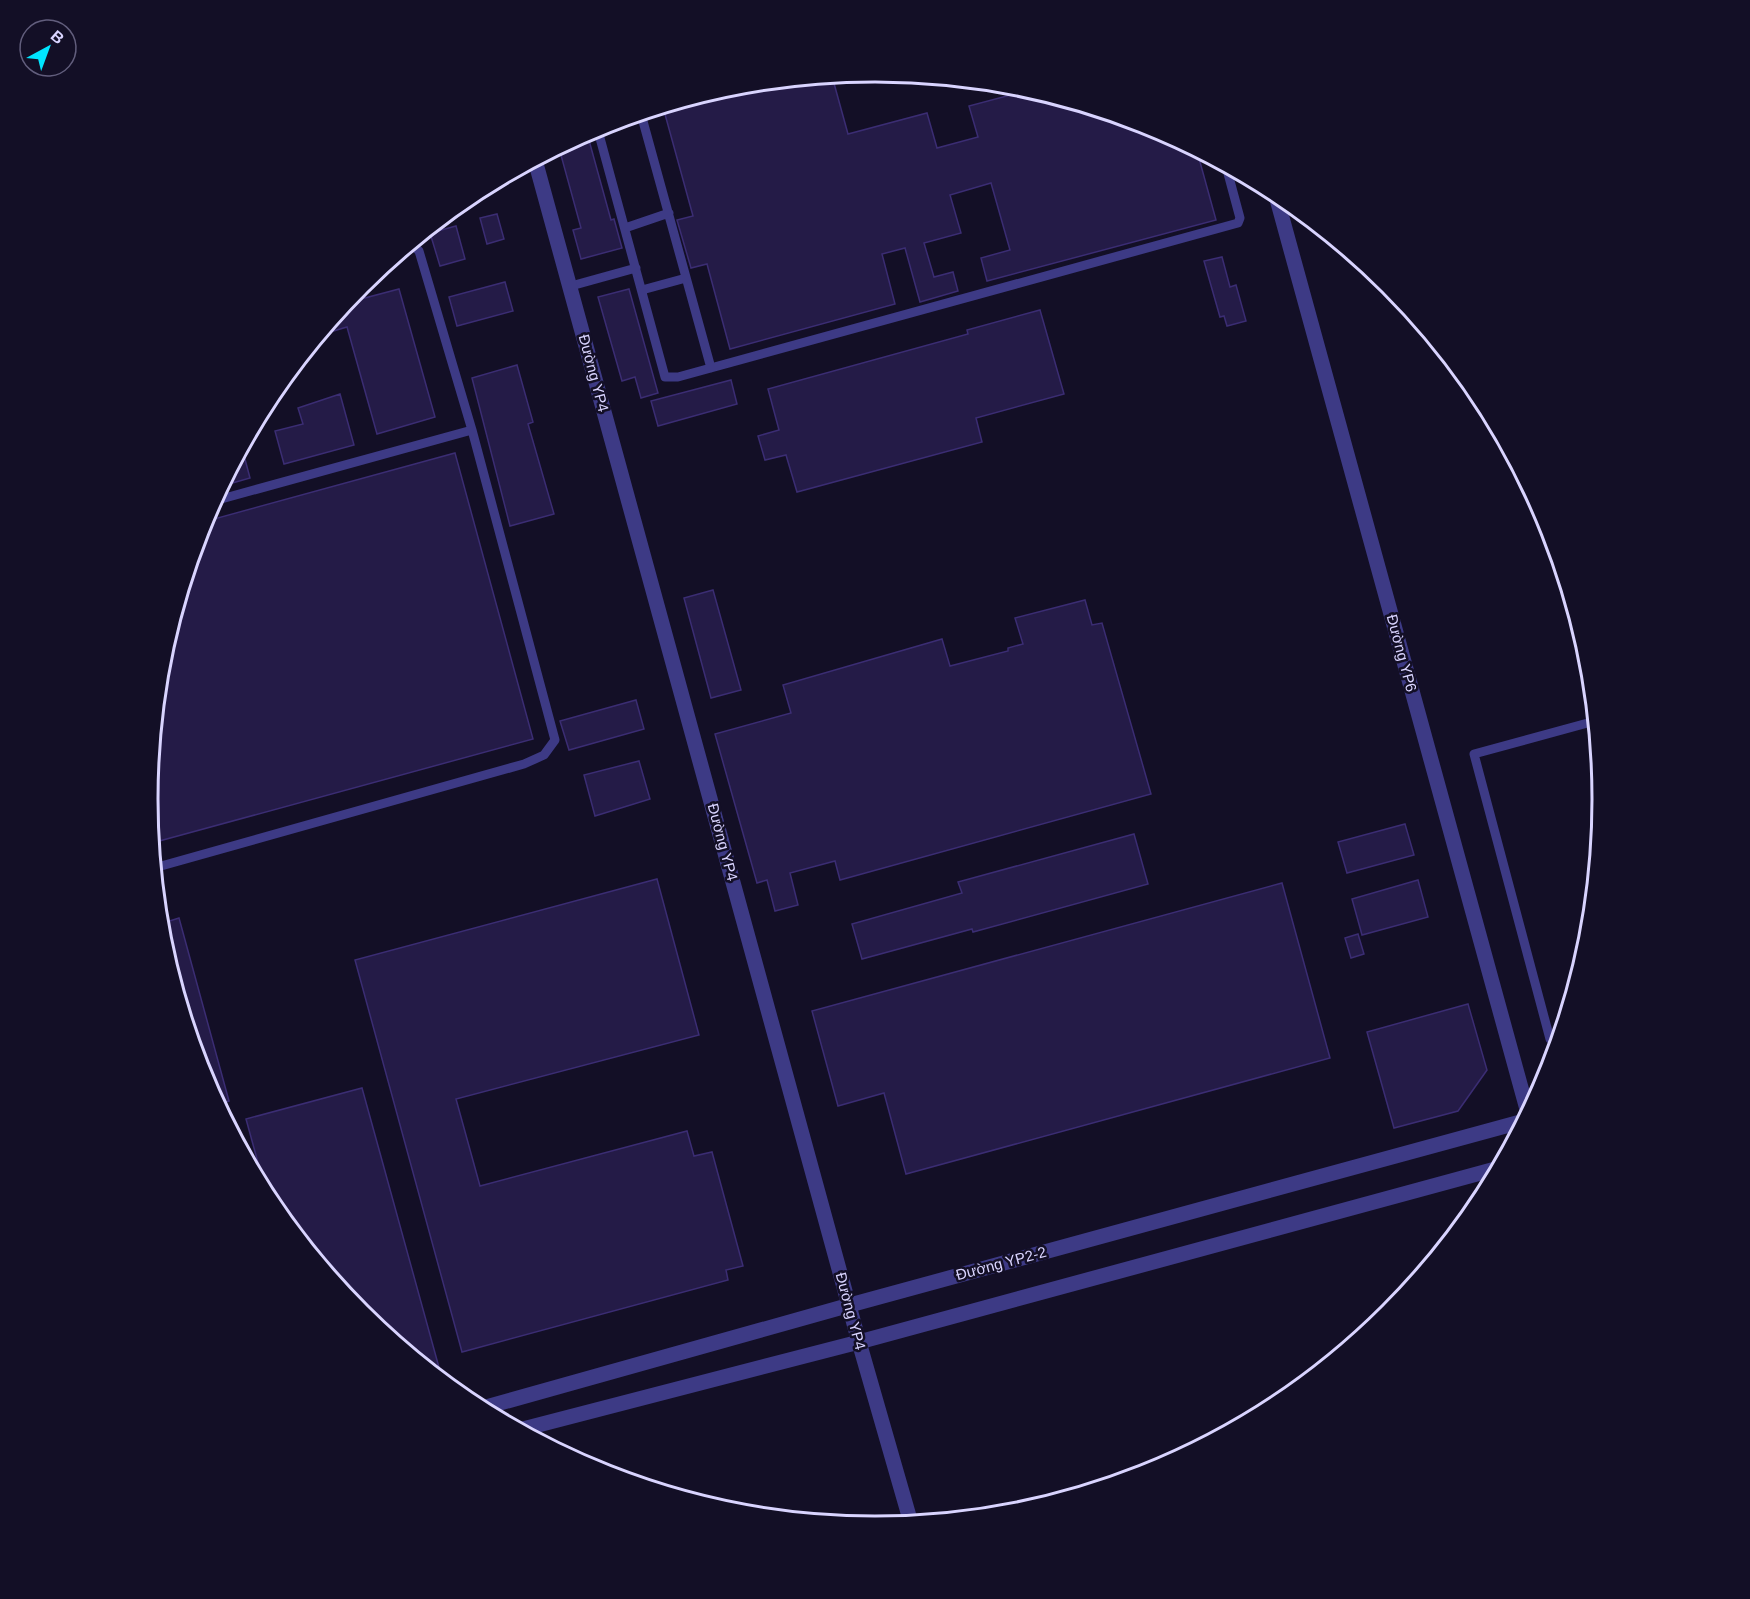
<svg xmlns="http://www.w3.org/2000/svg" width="1750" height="1599" font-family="Arial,sans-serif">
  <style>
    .building { fill: #241b47; stroke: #3b2d73; stroke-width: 1.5 }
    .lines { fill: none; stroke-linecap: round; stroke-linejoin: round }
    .lane { stroke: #3d3a85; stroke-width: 9 }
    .street { stroke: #3d3a85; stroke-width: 15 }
    .labels { text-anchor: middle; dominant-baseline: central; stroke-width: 5; stroke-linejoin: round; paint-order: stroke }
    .street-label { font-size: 15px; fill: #d9d4ff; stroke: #130f26 }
    .rim { fill: none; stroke: #d9d4ff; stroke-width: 3 }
  </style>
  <rect width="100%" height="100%" fill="#130f26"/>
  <path class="building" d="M832 76 848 134 927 113 937 148 978 137 969 106 1029 90 1154 128 1197 151 1216 220 987 281 981 258 1010 250 991 183 950 195 961 233 924 243 934 277 953 272 958 291 920 302 905 248 882 254 895 304 730 349 707 264 691 268 677 220 693 216 663 107 733 86Z
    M587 133 611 220 614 219 622 248 581 259 573 230 581 228 559 148Z
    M497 214 504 239 487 244 480 218Z
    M456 226 465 259 440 266 430 233Z
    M1222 257 1230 287 1236 285 1246 321 1227 326 1224 316 1220 317 1204 261Z
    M505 282 513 311 457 326 449 297Z
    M399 289 435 417 377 434 347 327 320 335 346 303Z
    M629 289 658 393 641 398 635 377 622 381 598 297Z
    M1040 310 1064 394 976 418 982 442 797 492 786 455 765 460 758 436 779 430 768 389 968 334 967 330Z
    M517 365 533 422 528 424 554 514 510 526 472 378Z
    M731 380 737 404 658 426 651 401Z
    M340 394 354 445 284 464 275 431 303 424 298 408Z
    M242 448 250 478 222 486Z
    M455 453 533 739 152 843 148 799 162 657 203 522Z
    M713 590 741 690 711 698 684 598Z
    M1085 600 1092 625 1102 623 1151 794 840 880 835 861 790 873 798 905 775 911 767 880 757 883 715 734 791 713 783 685 942 639 950 666 1008 651V648L1023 644 1015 618Z
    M636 700 644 729 569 750 560 721Z
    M639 761 650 799 595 816 584 775Z
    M1405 824 1414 855 1347 873 1338 842Z
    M1134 834 1148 884 973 932 972 929 862 959 852 924 962 893 958 882Z
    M657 879 699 1035 456 1099 480 1186 687 1131 694 1156 712 1152 743 1266 726 1270 728 1280 462 1352 355 960Z
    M1418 880 1428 917 1362 935 1352 899Z
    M1282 883 1330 1058 906 1174 884 1093 838 1106 812 1011Z
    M179 918 229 1101 217 1105 203 1078 161 941 160 924Z
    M1358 934 1364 954 1351 958 1345 938Z
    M1468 1004 1487 1070 1458 1111 1394 1128 1367 1032Z
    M362 1088 383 1164 443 1382 360 1314 268 1199 246 1119Z"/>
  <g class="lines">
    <path class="lane" d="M641 114 711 368
      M597 127 665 377H678L1238 223 1240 218 1226 166
      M625 228 669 213
      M571 286 636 268
      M642 290 686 278
      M214 501 472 430
      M154 868 524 764 544 755 555 740 472 430 419 251 411 244
      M1558 1044 1550 1039 1474 754 1595 721"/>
    <path class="street" d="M535 160 859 1342 911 1523
      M1275 192 1528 1113
      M479 1409 850 1305 1524 1121
      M519 1430 859 1342 1499 1168"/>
  </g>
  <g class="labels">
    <g class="street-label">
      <text transform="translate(594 373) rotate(75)">Đường YP4</text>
      <text transform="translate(1402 653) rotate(75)">Đường YP6</text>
      <text transform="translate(723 842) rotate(75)">Đường YP4</text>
      <text transform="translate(1001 1263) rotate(-15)">Đường YP2-2</text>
      <text transform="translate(851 1311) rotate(75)">Đường YP4</text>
    </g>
  </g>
  <path d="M0 0H1750V1599H0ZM158 799a717 717 0 1 1 1434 0a717 717 0 1 1-1434 0Z" fill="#130f26" fill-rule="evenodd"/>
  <path class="rim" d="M158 799a717 717 0 1 1 1434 0a717 717 0 1 1-1434 0Z"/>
  <g transform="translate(48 48) rotate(41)"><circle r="28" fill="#130f26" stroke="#625e7d" stroke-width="1.5"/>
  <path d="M0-4.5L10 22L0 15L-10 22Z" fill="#00e5ff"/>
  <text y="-9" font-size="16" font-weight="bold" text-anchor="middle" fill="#d9d4ff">B</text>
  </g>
</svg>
